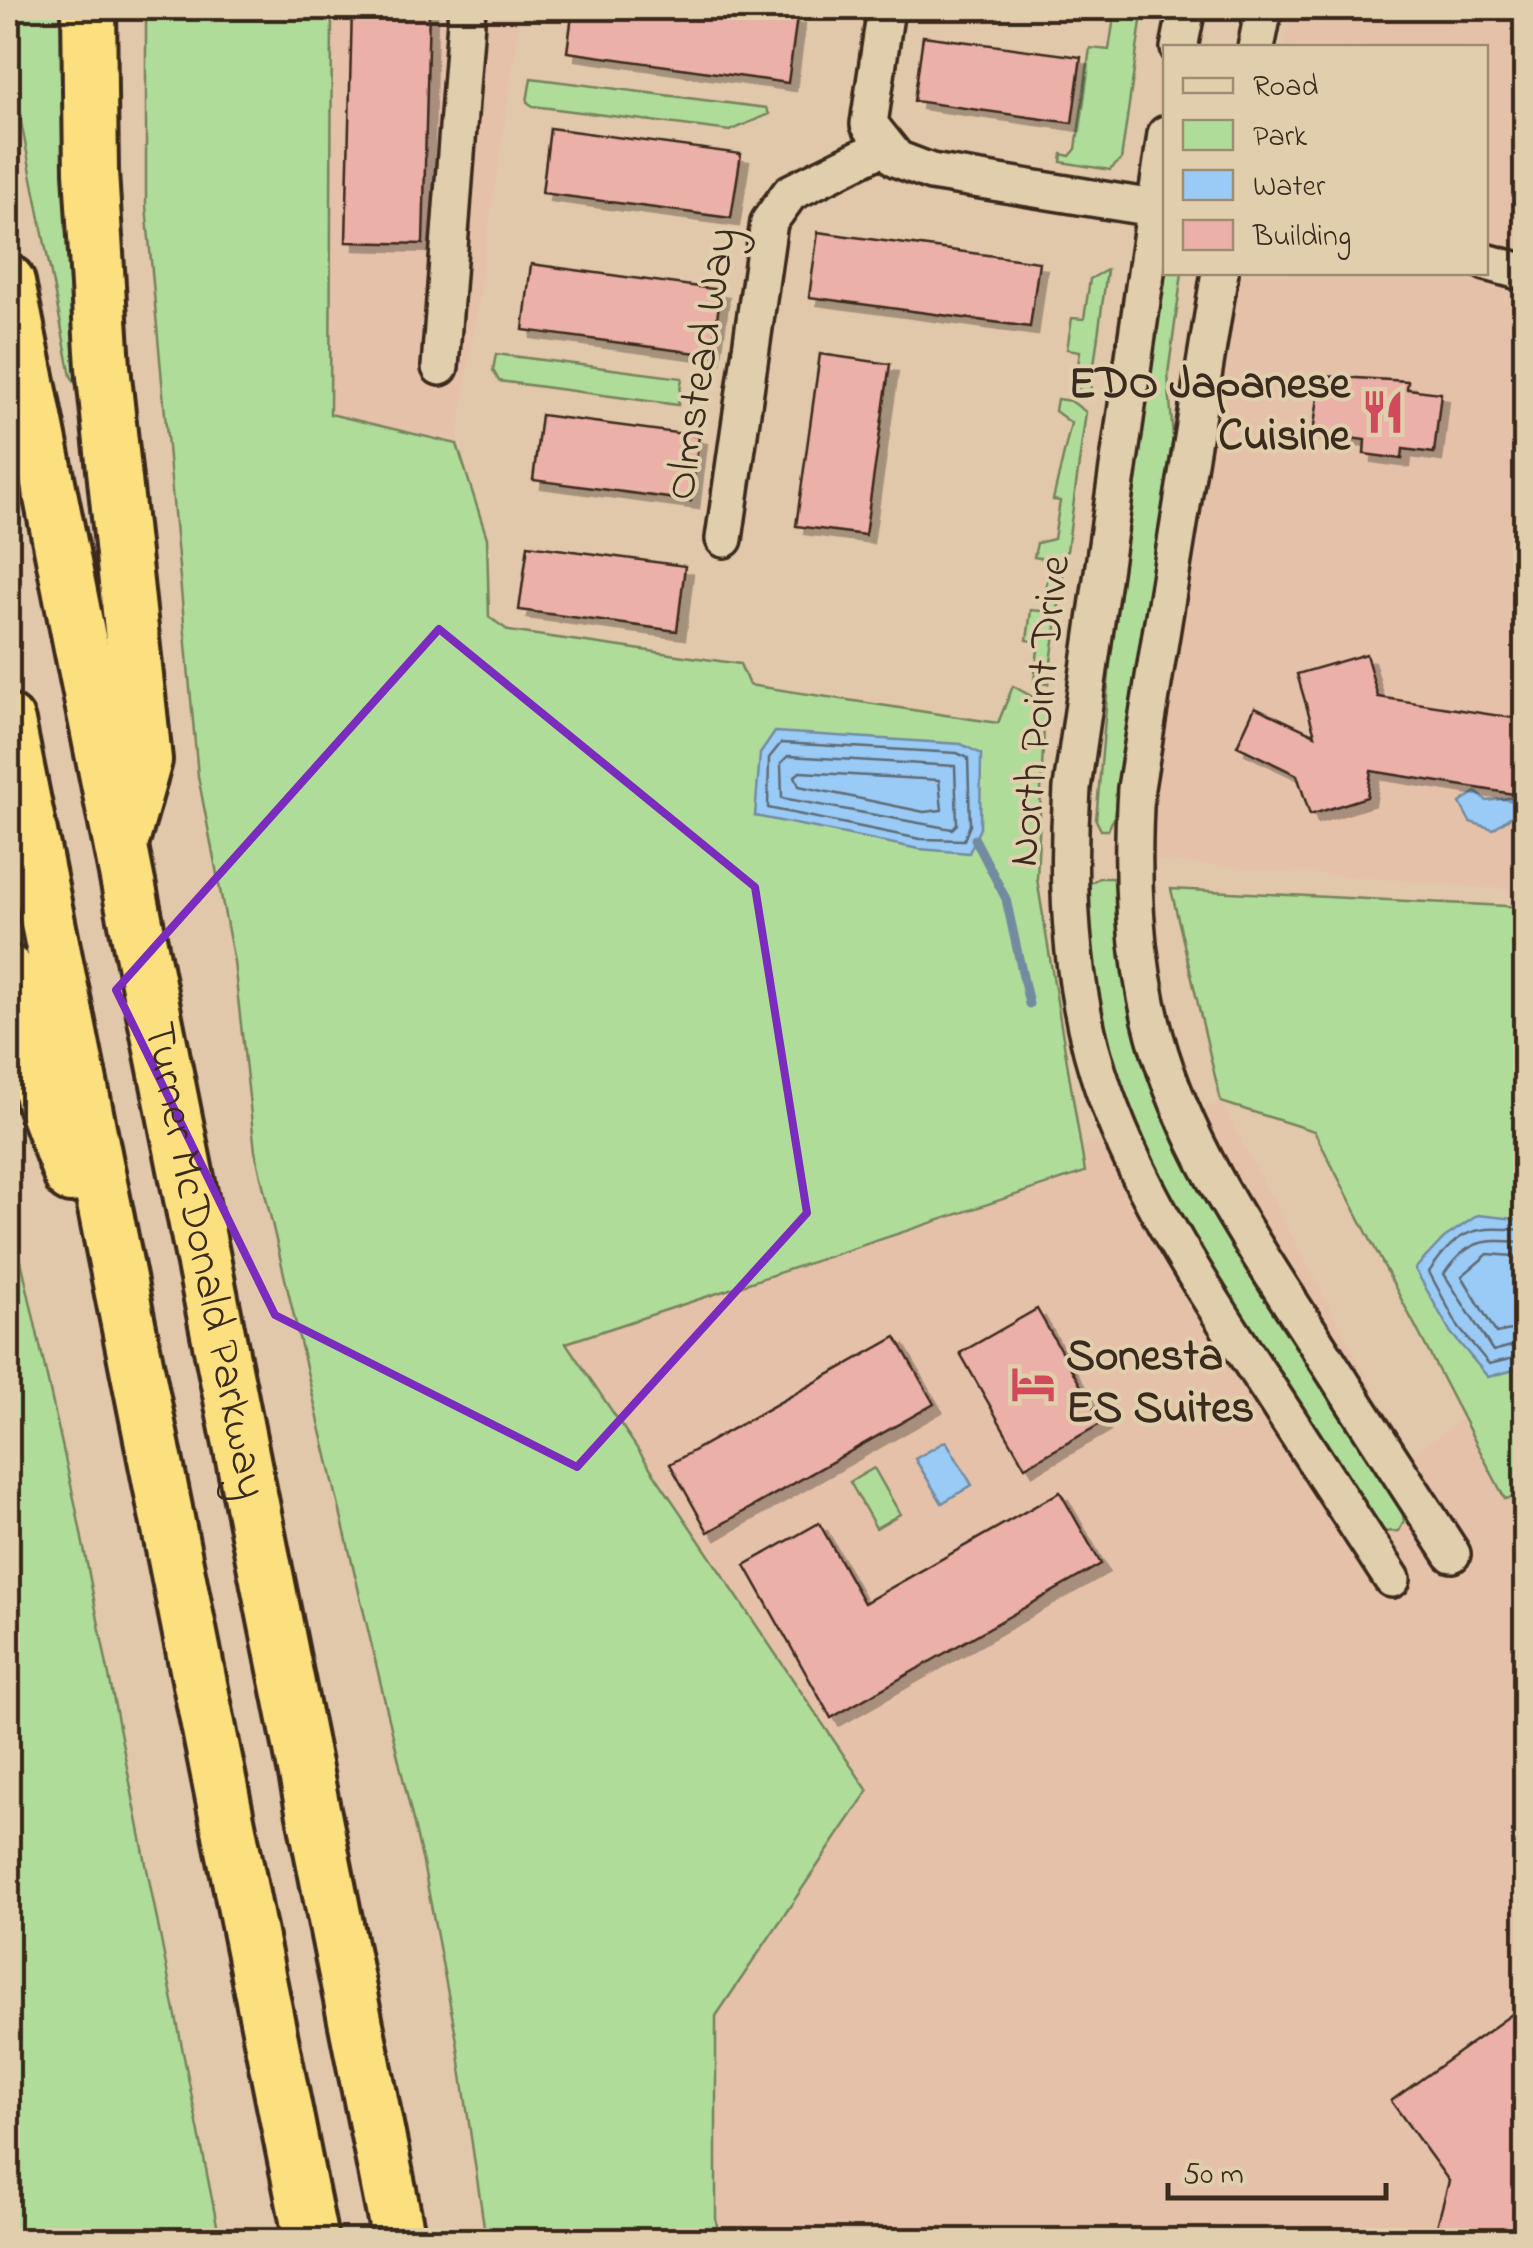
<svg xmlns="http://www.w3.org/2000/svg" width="1533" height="2248" font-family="'Indie Flower',sans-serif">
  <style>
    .built { fill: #e5c1aa }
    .green { fill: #b0dc9a; stroke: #76835c; stroke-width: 2.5 }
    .water { fill: #99cbf6; stroke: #738ba0; stroke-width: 2.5 }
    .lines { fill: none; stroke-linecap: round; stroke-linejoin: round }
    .shore { stroke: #616a74; stroke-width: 2.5 }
    .stream { stroke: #738ba0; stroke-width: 9 }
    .building { fill: #ebb0a8; stroke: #3b2a1e; stroke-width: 2.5; filter: url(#shadow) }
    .minor-casing { stroke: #3b2a1e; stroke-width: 42 }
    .highway-casing { stroke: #3b2a1e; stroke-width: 60 }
    .minor { stroke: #e0ceac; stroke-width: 35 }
    .highway { stroke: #fce080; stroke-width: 52 }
    .marked { fill: none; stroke: #7b2cbf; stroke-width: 8; stroke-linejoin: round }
    .labels { text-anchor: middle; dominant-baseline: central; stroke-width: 8; stroke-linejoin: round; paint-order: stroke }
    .street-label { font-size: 45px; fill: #3b2a1e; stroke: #e0ceac }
    .poi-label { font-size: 45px; font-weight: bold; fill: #3b2a1e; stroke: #e0ceac; text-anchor: end }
  </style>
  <defs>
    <filter id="shadow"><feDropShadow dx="8" dy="8" stdDeviation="0" flood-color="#0004"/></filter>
  </defs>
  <rect width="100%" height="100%" fill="#e2c8ab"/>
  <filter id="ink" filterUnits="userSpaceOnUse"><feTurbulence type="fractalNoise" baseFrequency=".01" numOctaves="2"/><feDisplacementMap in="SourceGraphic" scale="20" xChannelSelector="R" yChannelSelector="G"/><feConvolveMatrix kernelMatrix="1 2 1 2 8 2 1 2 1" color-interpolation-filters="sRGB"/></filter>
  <g filter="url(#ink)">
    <path class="built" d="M208 8H522L457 444 221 456Z
      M1294 8H1525V891L1109 857 1230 273 1486 272V48L1283 47Z
      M1221 1102 1409 1456 1466 1416 1525 1401V2240H579L523 1327Z"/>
    <path class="green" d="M8 8H60L81 393 71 376 8 56Z
      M146 8H332L330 414 457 444 487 538 489 617 509 631 740 664 749 685 998 723 1013 686 1045 704 1037 879 1085 1172 566 1343 868 1791 716 2016V2221L720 2240H486L457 2041 423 1863 255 1151 234 962 198 776 146 206Z
      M1103 8H1143L1121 160 1110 170 1061 162 1062 154 1070 156 1076 149 1090 48 1109 50 1114 17 1103 14Z
      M531 78 766 108 769 114 730 131 533 106 527 102Z
      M1165 244 1166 272 1182 273 1168 374 1173 438 1114 817 1108 830H1101L1096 820 1114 618Z
      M1107 270 1090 394 1075 388 1080 351 1067 349 1072 318 1084 319 1090 279Z
      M496 354 682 378 678 405 499 381 493 370Z
      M1057 399 1071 401 1086 412 1067 551 1051 560 1034 557 1037 543 1054 539 1060 501 1053 500 1071 423 1055 411Z
      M1057 571 1063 576 1048 684 1034 682 1039 642 1027 640 1031 610 1042 611 1048 576Z
      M1099 878H1112L1118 890C1123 948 1127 1007 1145 1063 1197 1220 1312 1367 1401 1505L1404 1521 1399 1531 1378 1532C1269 1358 1068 1094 1090 883Z
      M1171 889 1525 907V1494L1505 1499 1314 1131 1221 1102Z
      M8 1202 75 1503 220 2240H8Z
      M874 1468 900 1514 876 1528 850 1482Z"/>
    <path class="water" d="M775 732 961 744 981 754 980 828 969 853 919 849 755 816 760 754Z
      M1476 792 1487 801 1515 797 1513 815 1493 829 1470 822 1460 803Z
      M1478 1215 1525 1220V1362L1514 1370 1488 1377 1451 1333 1415 1269 1444 1238Z
      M946 1441 972 1485 942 1503 915 1459Z"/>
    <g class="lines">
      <path class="shore" d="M781 743 957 753 968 758 970 825 964 840 920 839 768 808 769 758Z
        M788 756 955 766 957 824 952 829 782 798 781 763Z
        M800 772 939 780 942 810 924 812 799 786 795 776Z
        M1526 1230C1476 1227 1460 1226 1429 1272L1459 1328 1489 1364 1526 1355
        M1526 1242C1486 1240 1469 1237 1444 1274L1493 1351 1526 1342
        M1526 1257 1488 1254 1462 1276 1496 1333 1526 1327"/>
      <path class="stream" d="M975 839 1006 899 1029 1004"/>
    </g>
    <path class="building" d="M352 8H429L423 244 346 242Z
      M573 8H724L797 17 788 83 567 52Z
      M923 36 1081 57 1072 123 914 101Z
      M550 128 741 154 731 218 542 193Z
      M818 232 1039 262 1030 327 809 297Z
      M531 264 721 290 712 355 523 330Z
      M820 354 890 364 865 535 796 526Z
      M1321 376 1408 381 1407 389 1441 393 1434 453 1403 449 1402 459 1364 454 1365 440 1313 433Z
      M541 415 699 436 691 501 533 480Z
      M528 545 685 566 677 631 519 610Z
      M1366 654 1378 697 1526 720V796L1371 771 1367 797 1310 815 1297 775 1237 746 1255 707 1315 735 1297 674Z
      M1037 1309 1102 1423 1025 1467 960 1353Z
      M896 1337 934 1404 708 1532 670 1464Z
      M1060 1492 1101 1564 831 1718 745 1565 819 1523 864 1603Z
      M1526 2004V2240H1447L1437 2226 1449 2181 1391 2101Z"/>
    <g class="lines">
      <g class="minor-casing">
        <path id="minor" d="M886 8 869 124 897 159 931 172 1166 210
          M1179 48 1187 8
          M1256 48 1264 8
          M1166 134 1072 788C1066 877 1069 965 1092 1052 1122 1163 1185 1260 1247 1356 1295 1430 1344 1505 1392 1579
          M1486 262 1526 273
          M1220 272 1136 788C1131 871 1133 955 1155 1036 1184 1141 1245 1233 1304 1324 1353 1401 1402 1477 1452 1554
          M440 367 467 8
          M724 539 769 222 790 193 883 147"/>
      </g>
      <g class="highway-casing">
        <g id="highway">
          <path d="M89 8 91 172 103 367 145 760 124 835"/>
          <path id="s1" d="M8 282 399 2240"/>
          <path d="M8 722 311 2240"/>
          <path d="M8 972 44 1104 71 1176"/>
        </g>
      </g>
      <use href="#minor" class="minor"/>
      <use href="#highway" class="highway"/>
    </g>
  </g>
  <path class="marked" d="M439 629 755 887 807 1213 577 1467 275 1315 116 990Z"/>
  <defs>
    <g id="restaurant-bare" transform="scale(3.45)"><path d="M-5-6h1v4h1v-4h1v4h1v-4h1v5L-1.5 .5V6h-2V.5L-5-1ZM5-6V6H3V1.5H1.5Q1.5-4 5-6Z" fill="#d1495b" stroke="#e0ceac" stroke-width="2.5" paint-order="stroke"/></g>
    <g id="hotel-bare" transform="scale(3.45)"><path d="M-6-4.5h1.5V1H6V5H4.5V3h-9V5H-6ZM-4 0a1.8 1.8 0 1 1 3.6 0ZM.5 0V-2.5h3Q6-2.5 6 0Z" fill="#d1495b" stroke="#e0ceac" stroke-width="2.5" paint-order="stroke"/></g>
  </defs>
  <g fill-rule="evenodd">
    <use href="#restaurant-bare" x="1383" y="412"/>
    <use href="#hotel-bare" x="1033" y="1384"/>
  </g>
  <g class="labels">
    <g class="street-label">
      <text transform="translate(703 364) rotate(-81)">Olmstead Way</text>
      <text transform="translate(1041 711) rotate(-84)">North Point Drive</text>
      <text stroke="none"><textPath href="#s1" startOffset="998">Turner McDonald Parkway</textPath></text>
    </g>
    <g class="poi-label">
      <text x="1350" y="386">EDO Japanese<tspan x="1350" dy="52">Cuisine</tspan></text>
      <text x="1066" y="1358" text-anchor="start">Sonesta<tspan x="1066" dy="52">ES Suites</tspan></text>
    </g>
  </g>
  <rect width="1533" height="2248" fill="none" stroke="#e0ceac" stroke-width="40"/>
  <rect x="20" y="20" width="1493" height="2208" fill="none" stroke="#3b2a1e" stroke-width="4" filter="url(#ink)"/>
  <rect x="1163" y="45" width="325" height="230" fill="#e0ceac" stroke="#9e8c73" stroke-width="2.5"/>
  <rect x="1183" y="78" width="50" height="15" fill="#e0ceac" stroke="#9e8c73" stroke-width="2.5"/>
  <text x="1253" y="95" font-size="30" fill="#3b2a1e">Road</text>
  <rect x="1183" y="120" width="50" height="30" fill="#b0dc9a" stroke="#9e8c73" stroke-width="2.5"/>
  <text x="1253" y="145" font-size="30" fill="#3b2a1e">Park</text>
  <rect x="1183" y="170" width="50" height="30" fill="#99cbf6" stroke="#9e8c73" stroke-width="2.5"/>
  <text x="1253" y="195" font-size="30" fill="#3b2a1e">Water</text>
  <rect x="1183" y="220" width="50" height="30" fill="#ebb0a8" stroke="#9e8c73" stroke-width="2.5"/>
  <text x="1253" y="245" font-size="30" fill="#3b2a1e">Building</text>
  <path d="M1168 2183v15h218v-15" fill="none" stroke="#3b2a1e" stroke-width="5"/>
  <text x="1183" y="2183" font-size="30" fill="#3b2a1e" stroke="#e0ceac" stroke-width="8" paint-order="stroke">50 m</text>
</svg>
